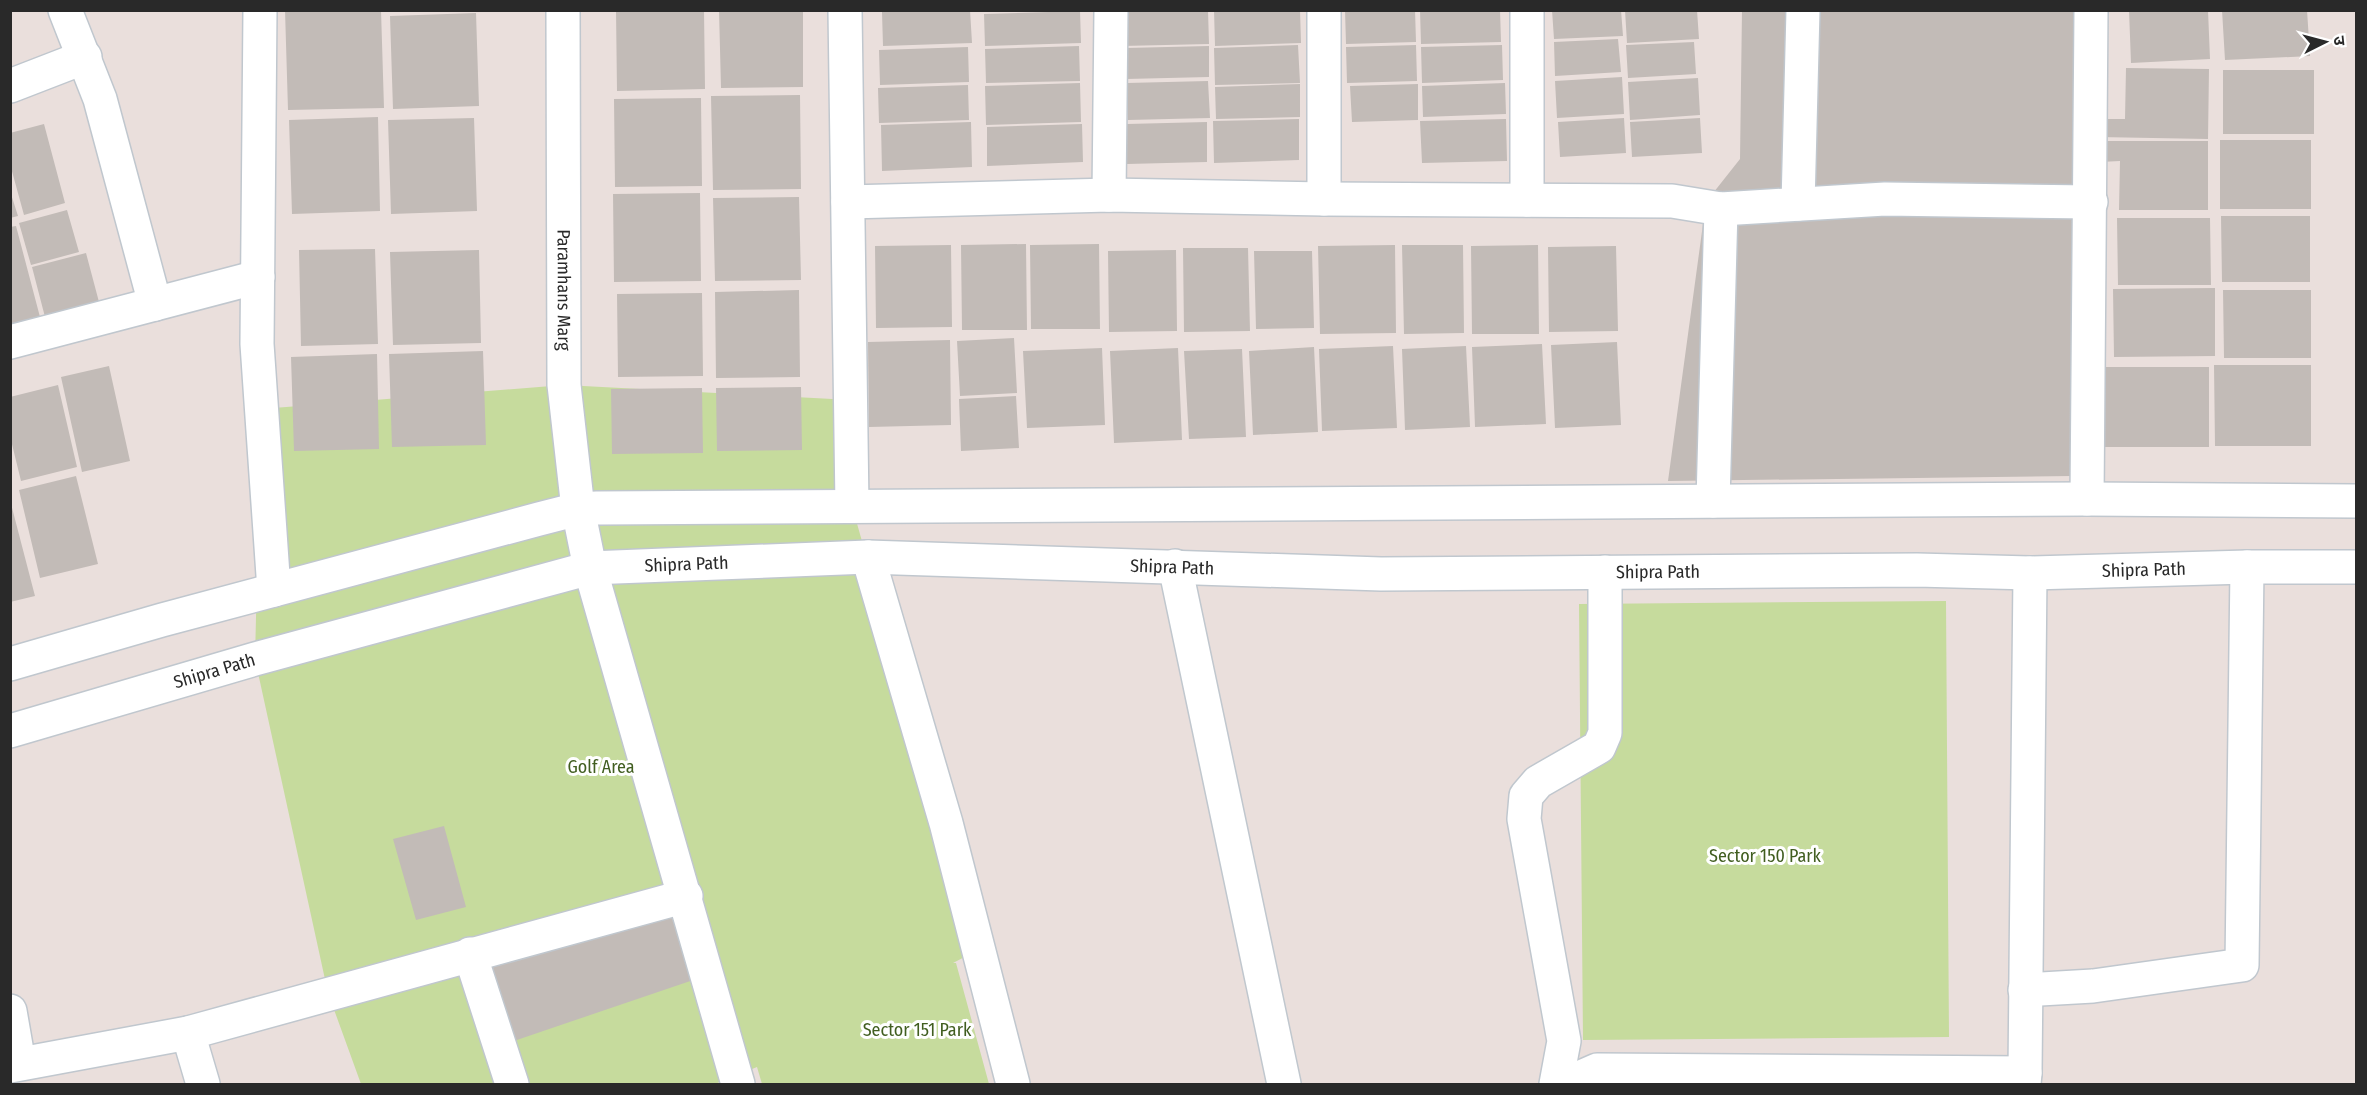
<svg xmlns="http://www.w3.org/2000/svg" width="2367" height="1095" font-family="'Fira Sans Condensed','Noto Sans Devanagari',sans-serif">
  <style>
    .green { fill: #c6db9d }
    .building { fill: #c2bbb7 }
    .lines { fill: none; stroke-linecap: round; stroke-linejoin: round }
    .minor-casing { stroke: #c0c7ce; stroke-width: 36 }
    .tertiary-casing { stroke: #c0c7ce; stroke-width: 36 }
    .minor { stroke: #fff; stroke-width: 33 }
    .tertiary { stroke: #fff; stroke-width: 33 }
    .labels { text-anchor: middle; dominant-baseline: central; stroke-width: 6; stroke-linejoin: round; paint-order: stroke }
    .street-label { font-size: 18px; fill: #292929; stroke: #fff }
    .park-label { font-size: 18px; fill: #415e20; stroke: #fff }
  </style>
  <rect width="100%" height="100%" fill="#eadfdc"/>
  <path class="green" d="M564 385 851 400 852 506 978 950 953 963H956L989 1084H762L757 1067 715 1084H361L328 993 255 659 261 409Z
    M1946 601 1949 1037 1583 1040 1579 604Z"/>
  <path class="building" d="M285 10H381L384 108 288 110Z
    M616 10H704L705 89 617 91Z
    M719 10H803V87L721 88Z
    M970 10 972 43 883 46 882 12Z
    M1121 10H1208L1209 44 1122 46Z
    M1214 10H1300L1301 43 1215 46Z
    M1345 10H1415L1416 42 1346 44Z
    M1420 10H1500L1501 42 1421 44Z
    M1552 10H1621L1623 36 1554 39Z
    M1625 10H1697L1699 39 1627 43Z
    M1742 10H2075L2071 476 1668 481 1706 202 1740 159Z
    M2129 10H2208L2210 59 2131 63Z
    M2222 10H2307L2310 56 2225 60Z
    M1080 11 1081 43 985 46 984 14Z
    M476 13 479 106 393 109 390 16Z
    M1618 39 1621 72 1555 76 1554 42Z
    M1694 42 1696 74 1628 78 1626 45Z
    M1298 45 1300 83 1215 85 1214 48Z
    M1416 45 1417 81 1347 83 1346 47Z
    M1502 45 1503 80 1422 83 1421 47Z
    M1079 46 1080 81 986 83 985 49Z
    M1209 46V77L1126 79V48Z
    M968 47 969 82 880 85 879 50Z
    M2126 68 2209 69 2208 139 2098 137V119H2125Z
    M2223 70H2314V134H2223Z
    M1622 77 1624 114 1557 118 1555 81Z
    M1698 78 1700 115 1630 120 1628 82Z
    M1208 81 1210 118 1128 120 1127 83Z
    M1080 83 1081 122 986 125 985 86Z
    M1505 83 1506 114 1423 117 1422 86Z
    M1300 84V117L1216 119 1215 87Z
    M1418 84V120L1352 122 1350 86Z
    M968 85 969 120 879 123 878 88Z
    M800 95 801 189 713 190 711 96Z
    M701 98 702 186 615 187 614 99Z
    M378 117 380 211 292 214 289 120Z
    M474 118 477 211 391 214 388 120Z
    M1624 118 1626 153 1560 157 1558 122Z
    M1700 118 1702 153 1632 157 1630 122Z
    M1299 119V160L1214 163 1213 121Z
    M1506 119 1507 161 1422 163 1420 121Z
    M971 122 972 167 882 171 881 125Z
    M1207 122V162L1127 164V124Z
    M44 124 65 203 24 215 10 164V133Z
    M1082 124 1083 162 987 166V127Z
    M2220 140H2311V209H2220Z
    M2100 141H2208V210H2119L2120 161 2100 162Z
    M10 191 18 216 10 218Z
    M700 193 701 281 614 282 613 194Z
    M799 197 801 280 715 281 713 198Z
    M67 210 79 252 31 265 19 223Z
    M2221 216H2310V282H2222Z
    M2117 218H2210L2211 285H2118Z
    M16 226 40 317 10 325V227Z
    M1026 244 1027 330H962L961 245Z
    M1099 244 1100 329H1031L1030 245Z
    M951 245 952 327 876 328 875 246Z
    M1395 245 1396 333 1320 334 1318 246Z
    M1402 245H1463L1464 333 1404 334Z
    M1538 245 1539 334H1472L1471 246Z
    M1616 246 1618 331 1549 332 1548 247Z
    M1183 248H1248L1250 331 1184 332Z
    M375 249 378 344 301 346 299 250Z
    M479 250 481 343 393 345 390 252Z
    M1176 250 1177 331 1109 332 1108 251Z
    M1254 251H1312L1314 328 1256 329Z
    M86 253 99 302 45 317 32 267Z
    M2215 288V356L2114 357 2113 289Z
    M799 290 800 377 716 378 715 292Z
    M2223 290H2311V358H2224Z
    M702 293 703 376 618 377 617 294Z
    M1014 338 1017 393 960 396 957 341Z
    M950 340 951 425 869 427 868 342Z
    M1617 342 1621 425 1555 428 1551 345Z
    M1542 344 1546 424 1475 427 1472 347Z
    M1393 346 1397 428 1322 431 1319 349Z
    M1466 346 1470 427 1405 430 1402 349Z
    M1314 347 1318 432 1253 435 1249 351Z
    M1102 348 1105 425 1027 428 1023 351Z
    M1178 348 1182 440 1114 443 1110 351Z
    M1242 349 1246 437 1189 439 1184 351Z
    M483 351 486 445 392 447 389 354Z
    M377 354 379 449 294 451 291 357Z
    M2214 365H2311V446H2215Z
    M109 366 130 461 82 472 61 377Z
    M2105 367H2209V447H2105Z
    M58 385 77 467 21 481 10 436V397Z
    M801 387 802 450 717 451 716 388Z
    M702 388 703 453 612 454 611 389Z
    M1016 396 1019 448 961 451 959 399Z
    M76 476 98 564 40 578 19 490Z
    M10 500 35 596 10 602Z
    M444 826 466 907 416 920 393 839Z
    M686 896 708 975 499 1046 470 954Z"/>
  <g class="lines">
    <g class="minor-casing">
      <g id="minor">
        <path d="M65 10 100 99 155 304"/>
        <path d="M260 10 257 344 274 590"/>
        <path id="s1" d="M563 10 564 385 578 509 590 568 738 1084"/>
        <path d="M845 10 852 506"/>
        <path d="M1324 10V199"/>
        <path d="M10 86 85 57"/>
        <path d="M1109 195 1111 10"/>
        <path d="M1527 200V10"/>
        <path d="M848 202 1109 195 1324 199 1672 201 1721 209 1885 199 2091 202"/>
        <path d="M1798 204 1803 10"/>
        <path d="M10 342 258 277"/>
        <path d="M2087 499 2091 10"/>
        <path d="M1713 501 1721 209"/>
        <path d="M868 557 946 823 1013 1084"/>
        <path d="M1175 566 1284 1084"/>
        <path d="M470 954 512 1084"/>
        <path d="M2025 990 2093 986 2242 965 2247 567"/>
        <path d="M10 1011 19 1063"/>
        <path d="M188 1033 203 1084"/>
        <path d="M10 1066 188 1033 686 896"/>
        <path d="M2025 1073 2030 573"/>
        <path d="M1556 1084 1564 1041 1524 819 1526 796 1538 782 1599 747 1605 733V572"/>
        <path d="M1565 1084 1597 1070 2025 1073 2024 1084"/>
      </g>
    </g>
    <g class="tertiary-casing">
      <g id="tertiary">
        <path d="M10 664 162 620 539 519 578 509 597 508 2087 499 2356 501"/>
        <path id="s2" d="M10 731 255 659 590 568 868 557 1381 574 1917 570 2030 573 2247 567H2356"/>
      </g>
    </g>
    <use href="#minor" class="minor"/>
    <use href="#tertiary" class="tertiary"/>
  </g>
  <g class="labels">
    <g class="street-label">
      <text stroke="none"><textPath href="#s1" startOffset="280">Paramhans Marg</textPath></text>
      <text stroke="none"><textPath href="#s2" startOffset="699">Shipra Path</textPath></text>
      <text stroke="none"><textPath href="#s2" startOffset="1185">Shipra Path</textPath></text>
      <text stroke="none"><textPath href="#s2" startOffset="2157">Shipra Path</textPath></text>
      <text stroke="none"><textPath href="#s2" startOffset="1671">Shipra Path</textPath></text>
      <text stroke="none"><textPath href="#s2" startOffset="213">Shipra Path</textPath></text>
    </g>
    <g class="park-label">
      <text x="601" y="767">Golf Area</text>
      <text x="1765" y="856">Sector 150 Park</text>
      <text x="917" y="1030">Sector 151 Park</text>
    </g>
  </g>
  <rect width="2367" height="1095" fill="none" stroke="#292929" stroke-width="24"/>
  <g transform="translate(2325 42) rotate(84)" stroke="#ffffff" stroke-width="4.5" paint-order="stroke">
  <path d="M0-4.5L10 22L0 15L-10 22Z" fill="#292929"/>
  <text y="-9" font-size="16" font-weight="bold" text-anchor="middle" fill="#292929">उ</text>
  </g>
</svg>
